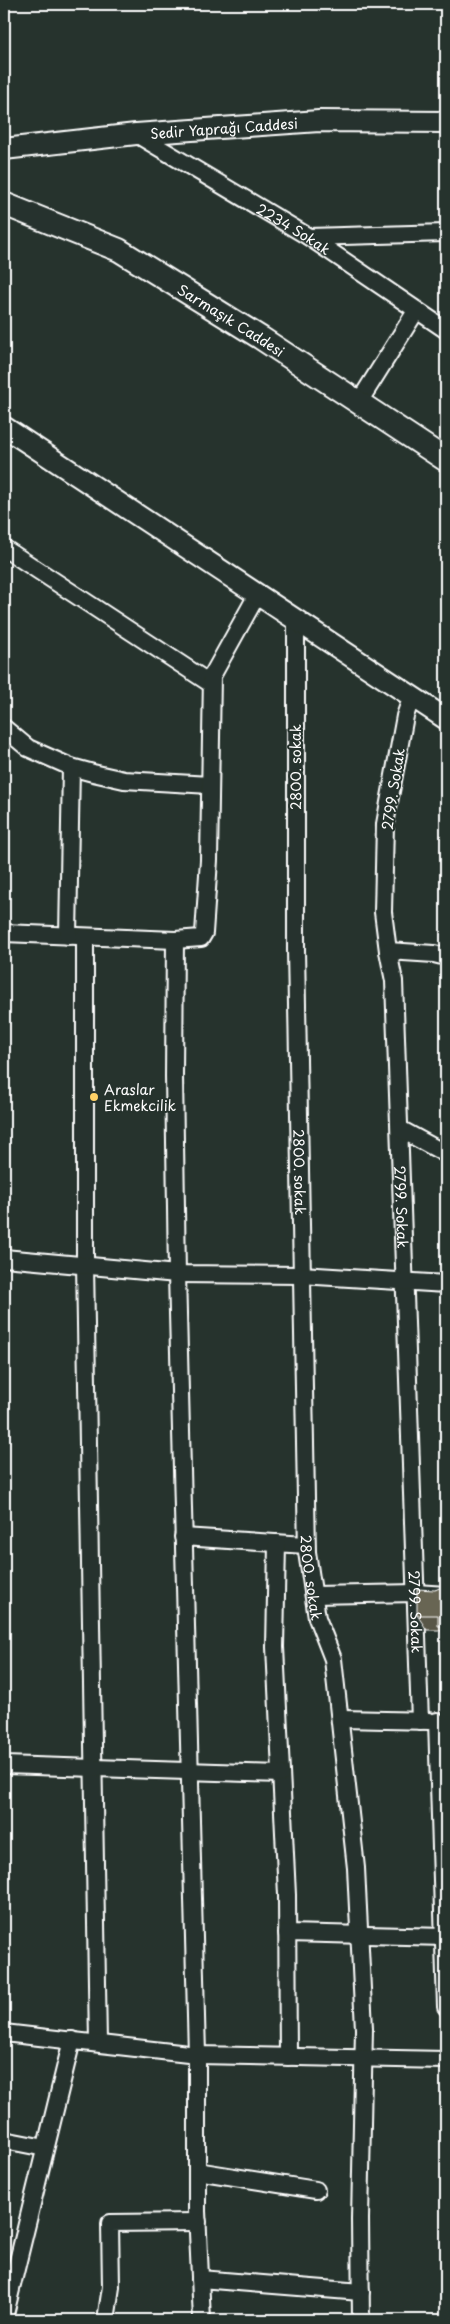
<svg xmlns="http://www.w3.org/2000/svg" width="450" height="2324" font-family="'Playpen Sans',sans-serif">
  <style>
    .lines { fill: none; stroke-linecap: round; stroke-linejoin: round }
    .minor-casing { stroke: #fff; stroke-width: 20 }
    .tertiary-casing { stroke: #fff; stroke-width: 24 }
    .secondary-casing { stroke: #fff; stroke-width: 26 }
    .minor { stroke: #26332d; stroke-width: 16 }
    .tertiary { stroke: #26332d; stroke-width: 20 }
    .secondary { stroke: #26332d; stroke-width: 22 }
    .wall { fill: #595747; stroke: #fff }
    .building { fill: #686552; stroke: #fff }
    .poi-dot { fill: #ffd166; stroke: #26332d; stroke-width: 2 }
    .labels { text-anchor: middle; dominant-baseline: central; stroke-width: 4; stroke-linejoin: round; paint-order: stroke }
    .street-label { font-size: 14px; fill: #fff; stroke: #26332d }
    .poi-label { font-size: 14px; fill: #fff; stroke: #26332d; text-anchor: start }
  </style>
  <rect width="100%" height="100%" fill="#26332d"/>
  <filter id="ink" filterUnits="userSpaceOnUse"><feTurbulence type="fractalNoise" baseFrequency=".02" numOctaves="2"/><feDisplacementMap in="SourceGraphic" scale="10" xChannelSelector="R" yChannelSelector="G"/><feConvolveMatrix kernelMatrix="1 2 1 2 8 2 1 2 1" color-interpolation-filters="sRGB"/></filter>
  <g filter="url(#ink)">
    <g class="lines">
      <g class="minor-casing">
        <g id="minor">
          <path id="s1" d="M136 134 309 237 446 330"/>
          <path d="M309 237 446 233"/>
          <path d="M359 402 416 311"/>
          <path d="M4 548 211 684"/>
          <path id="s2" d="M296 620V950L307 1552 317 1618 333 1659 356 1868 364 2029 360 2219 361 2320"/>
          <path id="s3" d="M412 696 405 716 385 824 383 912 388 951 394 981 420 1721"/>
          <path d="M4 728 28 748 71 767 93 773 124 780 210 785"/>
          <path d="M4 933 175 940 201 938 204 933 209 860 212 676 257 595"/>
          <path d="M68 936 71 767"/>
          <path d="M85 937V1264L98 2043"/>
          <path d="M175 940 174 1076 177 1274 197 2055V2211L202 2320"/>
          <path d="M388 951 434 954 446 957"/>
          <path d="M400 1129 446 1154"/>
          <path d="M4 1258 177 1274 301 1275 446 1284"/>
          <path d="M183 1537 306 1545"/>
          <path d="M277 1543 275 1647 287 1895 288 2057"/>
          <path d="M314 1595 416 1593 446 1595"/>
          <path d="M342 1719 429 1721"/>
          <path d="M437 1721 446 2007"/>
          <path d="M4 1765 281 1774"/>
          <path d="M287 1933 445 1937"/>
          <path d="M4 2033 197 2055 446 2060"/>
          <path d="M4 2140 45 2148"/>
          <path d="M197 2171 316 2190"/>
          <path d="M200 2279 361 2292"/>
          <path d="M4 2318 72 2040"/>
          <path d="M106 2320 111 2287 110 2223 198 2222"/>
        </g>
      </g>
      <g class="tertiary-casing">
        <g id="tertiary">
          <path id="s4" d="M4 149 136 134 319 121 446 122"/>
          <path d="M4 427 446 719"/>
        </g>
      </g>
      <g class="secondary-casing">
        <g id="secondary">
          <path id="s5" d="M4 204 119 250 261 338 446 460"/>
        </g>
      </g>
      <use href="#minor" class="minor"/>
      <use href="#tertiary" class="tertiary"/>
      <use href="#secondary" class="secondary"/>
    </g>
    <path class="wall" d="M446 1587V1639L440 1630H427L417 1615 435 1590Z"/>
    <path class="building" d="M442 1587H446V1626H438V1615H417V1589L435 1590Z"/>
  </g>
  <circle class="poi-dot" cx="94" cy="1097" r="5"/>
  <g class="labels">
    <g class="street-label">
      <text stroke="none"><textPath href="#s4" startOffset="221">Sedir Yaprağı Caddesi</textPath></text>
      <text stroke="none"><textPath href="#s1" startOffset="184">2234 Sokak</textPath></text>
      <text stroke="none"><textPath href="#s5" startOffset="256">Sarmaşık Caddesi</textPath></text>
      <text transform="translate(295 767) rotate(-90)">2800. sokak</text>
      <text transform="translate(393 789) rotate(-81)">2799. Sokak</text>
      <text stroke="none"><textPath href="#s2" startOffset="552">2800. sokak</textPath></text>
      <text stroke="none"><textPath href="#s3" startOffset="515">2799. Sokak</textPath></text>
      <text stroke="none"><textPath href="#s2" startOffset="958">2800. sokak</textPath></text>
      <text stroke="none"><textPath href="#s3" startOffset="920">2799. Sokak</textPath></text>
    </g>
    <g class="poi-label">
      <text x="104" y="1089">Araslar<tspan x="104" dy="16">Ekmekcilik</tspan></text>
    </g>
  </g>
  <rect width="450" height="2324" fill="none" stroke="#26332d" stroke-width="20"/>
  <rect x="10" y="10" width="430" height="2304" fill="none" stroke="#fff" stroke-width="2" filter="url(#ink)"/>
</svg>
